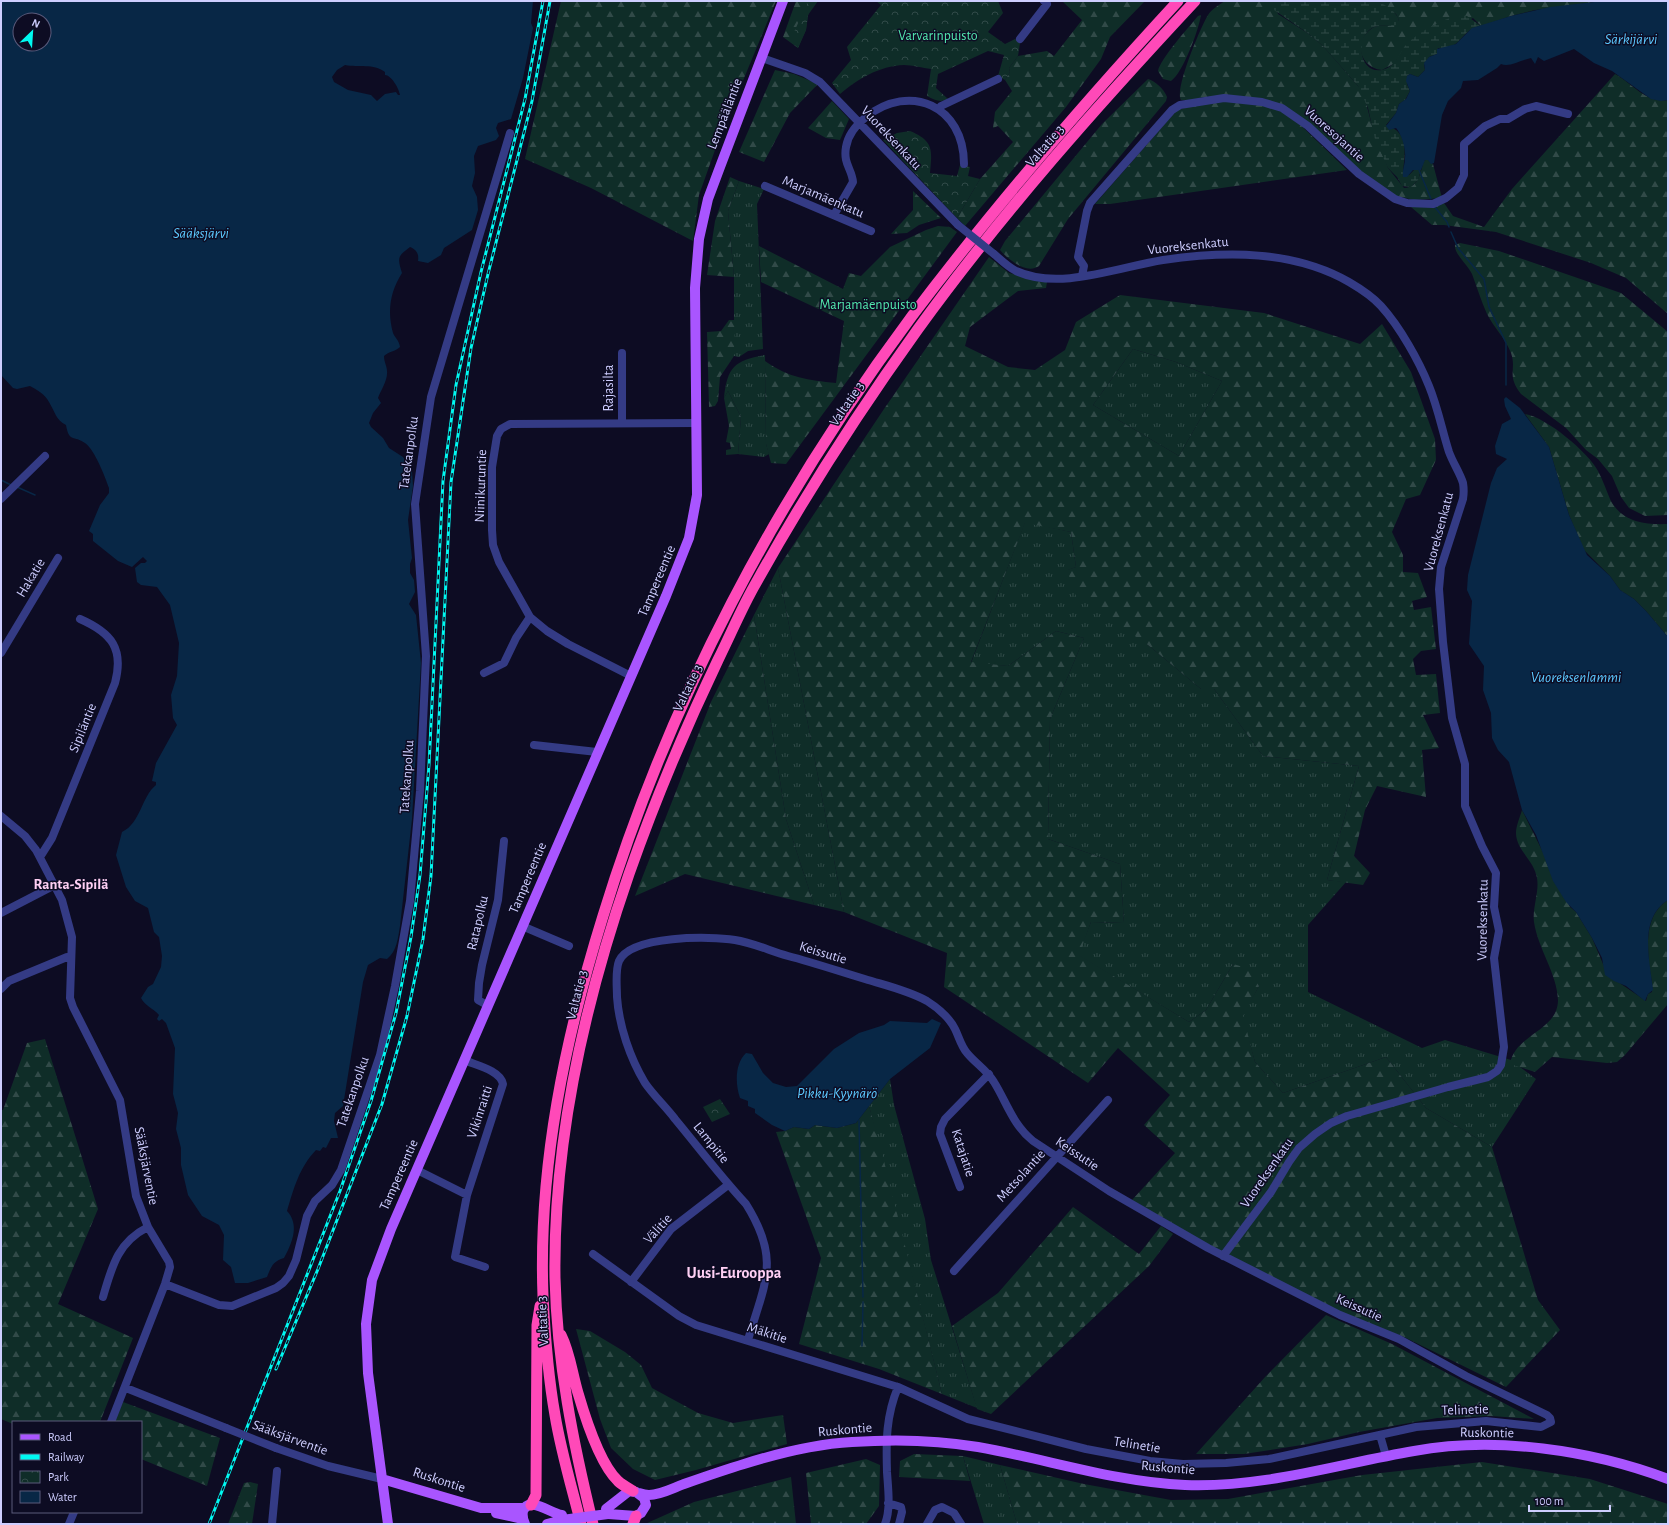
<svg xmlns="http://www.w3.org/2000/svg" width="1669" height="1525" font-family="'Alegreya Sans',sans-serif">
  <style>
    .grass { fill: url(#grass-tufts) }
    .forest { fill: url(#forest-firs); fill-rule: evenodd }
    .wetland { fill: url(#wetland-marsh) }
    .park { fill: url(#park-crowns) }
    .water { fill: #082746; fill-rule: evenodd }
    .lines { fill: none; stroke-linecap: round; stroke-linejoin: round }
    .stream { stroke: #082746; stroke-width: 1.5 }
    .minor { stroke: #343b85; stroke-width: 8 }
    .major { stroke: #a955ff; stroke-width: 10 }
    .highway { stroke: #ff49b8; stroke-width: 11 }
    .rail-casing { stroke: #00f9f1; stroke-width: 3 }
    .rail { stroke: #0d0c23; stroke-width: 1.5; stroke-dasharray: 4.5; stroke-linecap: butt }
    .minor-bridge { stroke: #343b85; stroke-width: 8 }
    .major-bridge { stroke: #a955ff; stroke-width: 10 }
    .labels { text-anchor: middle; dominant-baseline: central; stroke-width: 3; stroke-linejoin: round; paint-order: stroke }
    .park-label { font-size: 14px; fill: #52e7ae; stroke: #0d0c23 }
    .street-label { font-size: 14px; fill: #ceceff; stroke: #0d0c23 }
    .water-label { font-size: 15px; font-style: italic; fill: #5cc9ff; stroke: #0d0c23 }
    .neighbourhood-label { font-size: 15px; font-weight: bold; fill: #ffd0f4; stroke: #0d0c23 }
    .quarter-label { font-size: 16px; font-weight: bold; fill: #ffd0f4; stroke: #0d0c23 }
  </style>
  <defs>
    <pattern id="grass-tufts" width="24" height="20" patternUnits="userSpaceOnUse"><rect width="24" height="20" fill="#0f2d28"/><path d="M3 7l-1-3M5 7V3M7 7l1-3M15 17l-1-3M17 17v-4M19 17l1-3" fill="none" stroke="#314a48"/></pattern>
    <pattern id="forest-firs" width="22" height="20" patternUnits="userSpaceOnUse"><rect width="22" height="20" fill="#0f2d28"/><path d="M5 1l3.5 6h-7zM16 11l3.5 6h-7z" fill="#314a48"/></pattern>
    <pattern id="wetland-marsh" width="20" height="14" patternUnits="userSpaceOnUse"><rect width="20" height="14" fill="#0f2d28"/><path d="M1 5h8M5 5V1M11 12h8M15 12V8" fill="none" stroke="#314a48"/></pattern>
    <pattern id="park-crowns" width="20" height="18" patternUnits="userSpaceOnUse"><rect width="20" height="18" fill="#0f2d28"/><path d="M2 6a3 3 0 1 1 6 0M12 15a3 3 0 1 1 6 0" fill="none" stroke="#314a48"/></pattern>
  </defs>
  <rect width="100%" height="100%" fill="#0d0c23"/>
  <path class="grass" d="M739 181 764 189 757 204 763 349 748 351 739 357 734 356V277L728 211Z
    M1133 349 1176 362 1222 381 1179 456 1093 405Z
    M765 355 766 444 769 454 764 457 738 454 741 417 728 391 724 398C727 367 735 360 765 355Z
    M1025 522 1071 532 1076 567 1068 570 1148 645 1201 689H1214L1263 756 1359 766 1327 880 1346 882 1308 925V992L1422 1048 1445 1040 1511 1060 1536 1079 1492 1147 1426 1108 1386 1057 1283 1093 1255 1062 1242 1016 1259 986 1233 964 1206 1010 1189 1022 1078 955 1091 922 1124 923 1120 864 1048 839 1050 719 1084 638 1056 631 1008 666 971 663Z
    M778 568 844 912 814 905 786 819 754 615Z
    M890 1079 894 1105 925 1219 931 1260 977 1408 942 1394 869 1106Z
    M963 1456 1000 1465 1017 1524H984Z"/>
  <path class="forest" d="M561 1H776L720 136 699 195 693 241 591 188 525 159Z
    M796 1H810L806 30 798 48 783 37Z
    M1062 1H1145L1110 37 1101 59 1066 107 965 226 957 218 980 179 1013 142 998 126 993 128 995 112 1012 91 1005 80 1010 72 1009 68 1018 56 1047 51 1054 56 1082 20Z
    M1225 1H1273L1278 14 1309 34 1323 46 1358 86 1364 95 1371 122 1388 168 1404 188C1420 187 1420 172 1424 161L1427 159 1433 164 1442 198 1415 200 1395 196 1359 172 1305 121 1259 100H1181C1174 90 1201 26 1208 15 1212 9 1219 5 1225 1Z
    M1378 1H1603L1535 10 1511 16 1481 26 1473 18 1397 59 1395 63 1382 70C1360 68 1353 42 1371 29 1381 22 1389 30 1399 20L1396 14Z
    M1201 15C1199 29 1183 73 1171 81L1163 79 1158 71C1160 59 1189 27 1198 16Z
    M775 70 794 74 818 84 790 113 764 162 739 152Z
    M1615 74C1633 84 1647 104 1668 100V314L1626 278 1591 263 1496 232 1444 225H1432L1411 207 1444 203 1453 216 1484 227 1512 189Z
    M1148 79C1155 81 1164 89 1167 97L1166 101 1068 219 1039 266C1026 275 1008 259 1000 250L1005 241 1102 124Z
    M832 101 849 119 840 140 826 138 808 128Z
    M1214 101 1257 103 1288 113 1347 170 1110 204H1095L1177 110Z
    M730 177 739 181 728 211 734 277 707 275 715 221Z
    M913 191 941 218 919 225 907 233 891 234 913 210Z
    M938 226 950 227 957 232 786 464 771 463 766 444 765 361C789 378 808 380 836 383L844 321 761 282 759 246 843 289 849 273 861 276 890 247 926 230Z
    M1460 243 1499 251 1621 293 1668 332V515L1645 516 1629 508 1621 497 1612 476 1598 459 1586 450 1566 428 1521 394C1506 375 1517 370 1511 353 1506 339 1494 328 1487 314 1481 301 1477 287 1472 274 1468 265 1454 254 1455 245Z
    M989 257 1009 273 1047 282 1046 288 1018 291 970 327 965 346 1008 367 1035 370 1065 350 1076 322 1120 295 1264 313 1360 344 1382 324 1411 372 1435 439 1436 460 1420 495 1406 499 1392 532 1403 555V572L1418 573 1427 597 1412 601 1414 610 1431 607 1436 649 1421 651 1413 659 1416 675 1436 674 1440 713 1423 715 1439 748 1422 750 1426 797 1377 786 1365 810 1354 856 1370 873 1363 885 1327 880 1359 766 1263 756 1214 689H1201L1148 645 1076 596 1067 570 1076 567 1071 532 1025 523 971 662 1008 666 1056 631 1084 638 1050 719 1048 839 1120 864 1124 923 1091 922 1079 955 1189 1022 1206 1010 1233 964 1247 968 1259 986 1243 1016 1255 1062 1283 1093 1386 1057 1426 1108 1492 1147 1538 1300 1560 1330 1506 1387 1404 1337 1338 1311 1209 1245 1132 1200 1175 1153 1144 1125 1170 1095 1118 1048 1088 1083 944 987 947 953 844 912 778 568 884 409ZM1133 349 1176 362 1222 381 1179 456 1093 405Z
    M729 320H735L734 356 720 377 718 401 715 406 709 407 707 332 721 331Z
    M728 391 741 417 738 454 726 455V450L731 449 730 443 726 442 729 426 724 398Z
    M1525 414C1546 417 1589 453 1598 471 1603 480 1606 490 1610 499 1621 522 1645 525 1668 524V637L1646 611 1634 599 1620 590 1610 576 1584 550 1569 515 1549 447Z
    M754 615 786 819 814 905 685 874 635 896 711 702Z
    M1522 810 1570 907 1576 912 1592 938 1603 964 1621 984 1646 1001 1648 994 1652 992C1653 981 1650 974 1649 964 1647 941 1646 914 1668 900V1004L1625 1055 1617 1062 1607 1063 1552 1057 1535 1072 1510 1064C1515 1034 1558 1031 1558 1000 1557 973 1538 949 1534 922 1532 906 1541 889 1536 874 1532 859 1516 849 1516 833 1516 826 1520 817 1522 810Z
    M45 1039 98 1209 58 1304 133 1338 100 1422H13V1424L1 1419V1110H3L27 1043Z
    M869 1106 880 1145 942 1394 879 1369 799 1344 821 1258 776 1132 785 1131 794 1127 809 1129 815 1125 837 1128 856 1123Z
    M1073 1207 1139 1254 1161 1226 1173 1234 1149 1266 991 1414 977 1409 952 1326 998 1293Z
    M1326 1315 1392 1344 1534 1419 1491 1416 1437 1418 1359 1432 1308 1444 1244 1454H1196L1266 1376Z
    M576 1329 590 1331 625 1352 641 1365 652 1388 698 1413 733 1423 783 1415 787 1444 696 1470 655 1480 633 1469 611 1448 600 1419Z
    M123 1402 220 1438 207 1486 141 1459V1422H114Z
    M914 1454 963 1456 970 1481 899 1477 900 1461Z
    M866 1459 880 1465 879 1506 866 1524H811L806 1473Z
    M1482 1462 1590 1479 1668 1504V1524H1017L1000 1465 1084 1484 1171 1500 1228 1499 1362 1475Z
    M791 1477 796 1524H645L694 1502Z
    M250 1482 258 1484 252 1524H228L244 1483Z"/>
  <path class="wetland" d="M1273 1H1378C1386 6 1396 11 1399 20L1396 25C1388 27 1379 24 1372 28 1355 38 1359 74 1382 70 1395 67 1398 55 1405 46 1416 33 1450 13 1467 16L1481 26C1461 28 1462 51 1438 48L1437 54 1429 57 1424 65 1425 70 1418 77 1410 74 1407 76V84L1410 91 1405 100 1399 104 1396 113 1386 125C1411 133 1404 155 1403 175H1409L1414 170H1421L1418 180 1411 187 1402 186 1397 177 1388 168 1375 139 1368 108 1358 86 1323 46 1309 34 1274 10Z"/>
  <path class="park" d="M808 1H818L808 15 806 30 798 48 790 41Z
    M876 1H998L1003 13 988 32 1005 44 1015 39 1020 43 1018 56 1009 68 1010 72 1005 80 998 76 1004 55 988 51 938 74 936 88 948 99C940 103 935 100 927 96L931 69C923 68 912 65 904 65 879 66 858 79 840 94L832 83 851 60 847 47 881 5Z
    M910 131C934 141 932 150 930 173L957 176 960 165 970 167 968 176 980 179 957 218 883 140 897 133Z
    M720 1099 730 1114 712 1122 703 1107Z"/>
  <path class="water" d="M1 1H533L531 23 533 28 523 78 511 119 498 123 496 128 499 136 496 140 478 146 474 156 475 173 472 186 477 197 478 210 472 230 444 248 441 255 428 263 418 261C419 254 417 250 410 247 398 256 397 257 402 273 390 292 387 311 393 333 395 338 399 340 400 347 395 352 389 351 384 356 384 362 387 366 387 371 388 380 381 390 378 398L381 403 373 413 369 423 371 427 383 438 389 448 403 457 412 471 413 486 408 520 412 558 410 564V573L414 580 415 592 409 604 416 615 421 663 412 819 400 926C398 938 397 951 387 959L380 958 368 965 363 982 343 1106 335 1113 334 1121 338 1138H331L326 1148 323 1147 320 1151 316 1150C299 1168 294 1188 287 1211 300 1225 292 1243 284 1258 273 1261 271 1267 267 1277L248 1283H235L231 1267 223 1260 224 1235 219 1225 202 1216 188 1195 181 1165V1148L176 1129 178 1113 173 1094 175 1048 166 1023 162 1019 159 1021 157 1019 159 1015C153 1008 145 1006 141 998L148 987 153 984 161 967 162 956 159 937 154 932 148 908 135 901 126 887 116 855 122 832C141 823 141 797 156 785V782L152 781 156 763 177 725 173 718 171 695 177 676 179 643 170 605 157 587 141 585 137 582 135 568 141 563H145L147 561 143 557 132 567 118 561 93 541V534L89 531 100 505 109 493V488C105 477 95 450 85 443 74 435 69 443 66 425 56 420 55 412 49 402 45 394 37 390 30 386L17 389 13 388 1 375ZM20 20H44V44H20ZM345 65C359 68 373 63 385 72V75C391 75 399 88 400 95H398L396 92 385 94 377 101 371 95 348 90 334 82 332 77 337 70Z
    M1603 1H1668V100L1661 101 1651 99 1612 71 1594 63 1574 49 1544 61 1538 57 1535 64 1531 58C1521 60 1509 68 1501 64L1497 68 1478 80 1463 81 1461 88 1448 101 1442 115 1434 163 1431 164 1428 160H1425L1421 170H1413L1407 177H1403C1402 170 1405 165 1405 158 1406 149 1402 135 1396 128L1389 130 1386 126 1396 113 1399 104 1406 99 1410 91 1406 81 1407 76 1410 74 1418 77 1425 70 1424 63 1429 57 1437 54V49L1456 44 1472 28 1511 16 1550 7Z
    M1506 397 1520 408 1549 447 1569 515 1587 555 1610 576 1620 590 1634 599 1646 611 1668 637V900C1638 919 1650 961 1653 990L1648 994 1645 1001 1626 986 1614 981 1605 975 1602 958 1592 938 1576 912 1566 902 1553 881 1536 835 1522 810 1509 762 1498 750 1492 738 1491 713 1483 690 1484 666 1469 644 1472 601 1467 590 1468 575 1491 483 1497 468 1507 459 1496 454 1495 446 1502 424 1511 419 1505 406 1504 399Z
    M932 1019 941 1023 930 1048 890 1079 856 1123 837 1128 815 1125 809 1129 794 1127 785 1131 772 1125 755 1113V1109L748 1106V1101L740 1098C735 1084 735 1063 746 1053L752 1054 763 1073 773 1083 786 1087 797 1086 834 1049 859 1033 884 1025 890 1021 927 1023Z"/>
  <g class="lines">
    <path class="stream" d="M1419 170 1431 199
      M1434 206 1447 222 1449 227
      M1451 232 1458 248 1484 279 1489 307 1506 343V385
      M1 480 11 485
      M17 487 35 495
      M859 1120 863 1297
      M862 1346 863 1302"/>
    <path class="minor" d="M1020 39 1047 4 1044 1
      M762 58 805 73 820 82 958 225
      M938 109 941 106 998 79
      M765 186 871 231
      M834 215 853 182C852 169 843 164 846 147 848 134 856 125 866 117 910 82 964 106 964 164
      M994 254C1001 260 1008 267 1016 271 1059 291 1119 267 1163 260 1226 251 1293 250 1349 282 1361 289 1372 296 1381 306 1400 327 1419 361 1429 386 1438 408 1442 430 1449 452 1453 463 1460 473 1463 483 1464 489 1464 493 1463 499L1441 567 1439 589 1443 642 1452 718 1465 764V806L1482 846 1496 873 1494 907 1499 931 1494 958 1504 1047 1501 1065 1497 1071 1488 1077 1448 1087 1347 1116 1331 1123 1315 1134 1299 1148 1289 1162 1271 1192 1223 1256
      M1082 276 1084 266 1078 257 1087 211 1090 203 1172 110 1180 105 1224 98 1262 102 1282 108 1308 126 1359 174 1395 199 1407 203 1433 204 1446 198 1458 188 1464 175V144L1485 126 1500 119H1508L1525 109 1536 106 1568 114
      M622 423V353
      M1 499 45 456
      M1 653 58 558
      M484 673 504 663 516 638 530 617
      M631 676 568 644 547 631 530 617 499 562 493 545 492 530V467L497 436 501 429 510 424 697 423
      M534 745 597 752
      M1 816 25 836 36 850 62 900 72 937 70 998 73 1007 120 1100 136 1196 148 1227 169 1262 170 1267 165 1284 111 1422
      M40 857 52 838 115 683C124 649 112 633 80 619
      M1 913 55 885
      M522 926 569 946
      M1 989 9 981 67 957H71
      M487 1005 478 1000 479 983 482 965 498 900 504 841
      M464 1060C475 1065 500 1070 503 1084L467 1195 455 1257 485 1267
      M417 1170 467 1195
      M960 1187 940 1134 941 1127 945 1119 989 1074
      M593 1254 679 1316 696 1325 898 1387C886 1416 886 1441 887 1472 888 1488 891 1509 885 1524
      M954 1271 1108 1100
      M631 1282 671 1229 728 1185
      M165 1284 219 1305 232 1306 276 1288 283 1283 289 1276 296 1260 307 1216 315 1201 332 1185 341 1170 380 1055 395 986 410 901 420 791 426 656 415 504 431 397 510 133
      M103 1297C112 1266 118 1242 148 1227
      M748 1340C765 1282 781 1260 746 1204 721 1177 699 1148 675 1119 666 1107 654 1096 645 1083 630 1058 619 1026 617 997 617 986 615 971 619 961 631 935 711 936 735 940 754 943 770 951 788 956 815 963 841 972 868 980 888 986 909 991 927 1001 938 1008 949 1017 955 1029 959 1037 961 1046 967 1053 976 1064 987 1070 994 1082 1007 1103 1013 1125 1033 1141L1109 1191 1208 1248 1340 1315 1399 1339 1466 1376 1547 1415 1550 1418 1551 1422 1541 1427 1486 1421 1416 1427 1269 1459 1226 1463 1183 1464 1150 1461 1086 1449 968 1419 898 1387
      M126 1388 226 1428
      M1380 1435 1386 1456
      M276 1448 328 1466 382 1479
      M888 1503 901 1507 902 1512 899 1524
      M69 1524 74 1512
      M272 1524 277 1471
      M927 1524 935 1510 942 1507 954 1513 961 1524"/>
    <path class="major" d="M382 1479 481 1508H525
      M639 1493C642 1494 646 1495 649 1495 660 1495 673 1488 684 1484 704 1477 724 1470 744 1464 779 1453 816 1444 852 1442 894 1439 937 1440 978 1447 1047 1459 1115 1482 1185 1485 1264 1488 1338 1464 1414 1451 1496 1436 1591 1450 1668 1479
      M606 1509 629 1491 636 1492 644 1498 646 1505 641 1513 636 1516 608 1514
      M496 1513 523 1519
      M388 1524 368 1373 366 1324 372 1280 391 1229 666 596 689 538 697 495 695 288 699 239 708 199 720 167 783 1
      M525 1524C523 1520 522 1516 523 1511 529 1495 551 1514 562 1515
      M547 1524 562 1520"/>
    <path class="highway" d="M561 1335C570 1353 572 1373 578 1393 585 1417 600 1464 618 1481 622 1485 628 1488 633 1491
      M531 1505 536 1495 537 1325 540 1306
      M581 1524C572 1488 561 1452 555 1415 548 1376 545 1335 543 1296 538 1167 565 1038 603 916 669 700 777 497 912 316 995 206 1085 102 1178 1
      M593 1524C573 1443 557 1362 555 1278 553 1140 584 1004 629 874 655 800 684 731 718 660 731 634 742 607 756 583 805 495 859 411 918 329 1002 213 1098 105 1195 1
      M633 1524 636 1516"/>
    <g class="rail-casing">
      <path id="rail" d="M276 1369 318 1269 382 1104 407 1016 423 939 431 876 451 482 471 348 488 274 532 101 550 1
        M209 1524 340 1191 371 1101 396 1013 411 937 420 875 429 765 443 481 456 385 481 272 525 99 543 1"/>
    </g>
    <use href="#rail" class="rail"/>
    <path class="minor-bridge" d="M958 225 994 254
      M226 1428 276 1448"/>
    <path class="major-bridge" d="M562 1520 608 1514"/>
  </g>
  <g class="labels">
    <g class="park-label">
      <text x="938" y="36">Varvarinpuisto</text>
      <text x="868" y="305">Marjamäenpuisto</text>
    </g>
    <g class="street-label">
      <text transform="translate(725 114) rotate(-69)">Lempääläntie</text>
      <text transform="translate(1334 134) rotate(42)">Vuoresojantie</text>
      <text transform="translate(891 138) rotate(47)">Vuoreksenkatu</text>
      <text transform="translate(1045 146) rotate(-49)">Valtatie 3</text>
      <text transform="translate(823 197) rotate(23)">Marjamäenkatu</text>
      <text transform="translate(1188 246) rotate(-6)">Vuoreksenkatu</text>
      <text transform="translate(609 388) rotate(-90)">Rajasilta</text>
      <text transform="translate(847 404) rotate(-56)">Valtatie 3</text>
      <text transform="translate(409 453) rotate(-82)">Tatekanpolku</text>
      <text transform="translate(481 486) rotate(-88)">Niinikuruntie</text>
      <text transform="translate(1439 532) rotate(-75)">Vuoreksenkatu</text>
      <text transform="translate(31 578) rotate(-59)">Hakatie</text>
      <text transform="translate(657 581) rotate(-67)">Tampereentie</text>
      <text transform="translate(688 688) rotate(-64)">Valtatie 3</text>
      <text transform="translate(83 728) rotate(-68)">Sipiläntie</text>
      <text transform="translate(407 777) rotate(-86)">Tatekanpolku</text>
      <text transform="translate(528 878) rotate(-67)">Tampereentie</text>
      <text transform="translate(1483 920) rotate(-89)">Vuoreksenkatu</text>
      <text transform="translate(478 923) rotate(-77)">Ratapolku</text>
      <text transform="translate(823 953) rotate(17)">Keissutie</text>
      <text transform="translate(577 995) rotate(-76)">Valtatie 3</text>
      <text transform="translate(353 1092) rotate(-71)">Tatekanpolku</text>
      <text transform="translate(480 1112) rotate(-72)">Vikinraitti</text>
      <text transform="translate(711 1143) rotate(51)">Lampitie</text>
      <text transform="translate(963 1153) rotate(72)">Katajatie</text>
      <text transform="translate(1077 1154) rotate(34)">Keissutie</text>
      <text transform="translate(146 1166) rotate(79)">Sääksjärventie</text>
      <text transform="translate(1267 1173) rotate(-55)">Vuoreksenkatu</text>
      <text transform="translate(399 1175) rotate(-66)">Tampereentie</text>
      <text transform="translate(1021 1176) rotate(-48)">Metsolantie</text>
      <text transform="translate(658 1229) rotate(-48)">Välitie</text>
      <text transform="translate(1359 1308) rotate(24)">Keissutie</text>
      <text transform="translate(543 1321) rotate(-93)">Valtatie 3</text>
      <text transform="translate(767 1333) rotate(18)">Mäkitie</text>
      <text transform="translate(1465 1410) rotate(-2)">Telinetie</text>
      <text transform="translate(845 1430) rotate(-5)">Ruskontie</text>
      <text transform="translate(1487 1433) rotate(1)">Ruskontie</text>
      <text transform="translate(290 1438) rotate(20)">Sääksjärventie</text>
      <text transform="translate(1137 1445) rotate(9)">Telinetie</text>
      <text transform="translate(1168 1468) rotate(5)">Ruskontie</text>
      <text transform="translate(439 1480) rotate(18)">Ruskontie</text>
    </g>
    <g class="water-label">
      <text x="1631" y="39">Särkijärvi</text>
      <text x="201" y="233">Sääksjärvi</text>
      <text x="1576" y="677">Vuoreksenlammi</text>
      <text x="837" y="1093">Pikku-Kyynärö</text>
    </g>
    <g class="neighbourhood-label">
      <text x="71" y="884">Ranta-Sipilä</text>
    </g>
    <g class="quarter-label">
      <text x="734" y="1273">Uusi-Eurooppa</text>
    </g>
  </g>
  <rect width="1669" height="1525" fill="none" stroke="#ceceff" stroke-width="4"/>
  <rect x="12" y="1421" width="130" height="92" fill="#0d0c23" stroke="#5a5a7b"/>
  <rect x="20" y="1434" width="20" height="6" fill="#a955ff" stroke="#5a5a7b"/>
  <text x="48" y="1441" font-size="12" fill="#ceceff">Road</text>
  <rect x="20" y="1454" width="20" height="6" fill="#00f9f1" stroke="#5a5a7b"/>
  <text x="48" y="1461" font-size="12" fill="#ceceff">Railway</text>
  <rect x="20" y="1471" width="20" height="12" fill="url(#park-crowns)" stroke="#5a5a7b"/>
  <text x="48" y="1481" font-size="12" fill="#ceceff">Park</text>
  <rect x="20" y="1491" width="20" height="12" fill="#082746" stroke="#5a5a7b"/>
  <text x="48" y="1501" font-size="12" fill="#ceceff">Water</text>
  <g transform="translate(32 32) rotate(25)"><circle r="19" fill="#0d0c23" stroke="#5a5a7b"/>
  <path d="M0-3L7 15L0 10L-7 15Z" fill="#00f9f1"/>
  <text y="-6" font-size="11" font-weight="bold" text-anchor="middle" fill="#ceceff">N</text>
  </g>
  <path d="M1529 1505v6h81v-6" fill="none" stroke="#ceceff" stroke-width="2"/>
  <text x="1535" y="1505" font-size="12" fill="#ceceff" stroke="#0d0c23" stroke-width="3" paint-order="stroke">100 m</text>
</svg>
